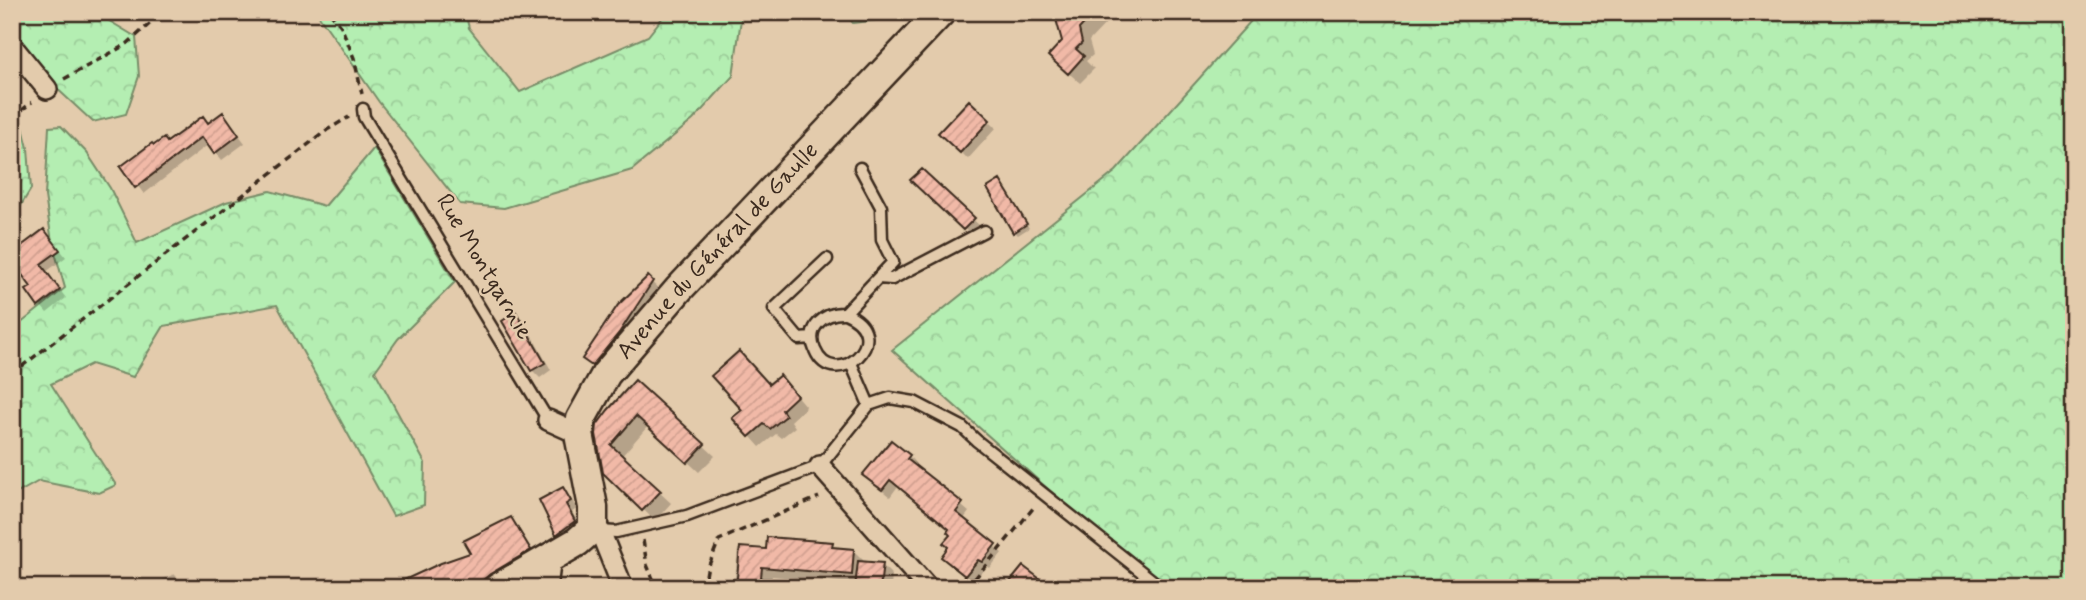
<svg xmlns="http://www.w3.org/2000/svg" width="2086" height="600" font-family="Mynerve,sans-serif">
  <style>
    .forest { fill: url(#forest-crowns); stroke: #788c68; stroke-width: 2 }
    .shadow { fill: #0003 }
    .building { fill: url(#building-hatch); stroke: #3b2a1e; stroke-width: 2 }
    .lines { fill: none; stroke-linecap: round; stroke-linejoin: round }
    .lane-casing { stroke: #3b2a1e; stroke-width: 15 }
    .street-casing { stroke: #3b2a1e; stroke-width: 24 }
    .secondary-casing { stroke: #3b2a1e; stroke-width: 33 }
    .path { stroke: #3b2a1e; stroke-width: 3.5; stroke-dasharray: 7 5; stroke-linecap: butt }
    .lane { stroke: #e3cbac; stroke-width: 10 }
    .street { stroke: #e3cbac; stroke-width: 19 }
    .secondary { stroke: #e3cbac; stroke-width: 28 }
    .labels { text-anchor: middle; dominant-baseline: central; stroke-width: 5; stroke-linejoin: round; paint-order: stroke }
    .street-label { font-size: 24px; fill: #3b2a1e; stroke: #e3cbac }
  </style>
  <defs>
    <pattern id="forest-crowns" width="20" height="18" patternUnits="userSpaceOnUse" patternTransform="scale(1.75)"><rect width="20" height="18" fill="#b4eeb2"/><path d="M2 6a3 3 0 1 1 6 0M12 15a3 3 0 1 1 6 0" fill="none" stroke="#9ccc99"/></pattern>
    <pattern id="building-hatch" width="6" height="6" patternUnits="userSpaceOnUse" patternTransform="scale(1.75)"><rect width="6" height="6" fill="#f1b9a7"/><path d="M-1 1l2-2M0 6l6-6M5 7l2-2" fill="none" stroke="#d09f8f"/></pattern>
  </defs>
  <rect width="100%" height="100%" fill="#e3cbac"/>
  <filter id="ink" filterUnits="userSpaceOnUse"><feTurbulence type="fractalNoise" baseFrequency=".0143" numOctaves="2"/><feDisplacementMap in="SourceGraphic" scale="14" xChannelSelector="R" yChannelSelector="G"/><feConvolveMatrix kernelMatrix="1 2 1 2 8 2 1 2 1" color-interpolation-filters="sRGB"/></filter>
  <g filter="url(#ink)">
    <path class="forest" d="M26 12 96 13 136 37 139 76 126 114 93 122 12 47V24Z
      M261 12H465L469 28 520 92 648 36 667 12H742L733 76 693 120 632 170 504 208 460 204 379 102 317 13 294 17Z
      M844 12H912L909 16 853 23Z
      M1259 12H2074V588H1159L892 350 1116 171Z
      M12 83 28 148 31 189 12 220Z
      M61 126 87 153 110 188 137 243 226 202 270 191 325 206 374 148 455 282 398 339 375 371 425 463 424 505 393 516 277 305 164 326 133 377 91 364 51 384 116 485 99 493 39 481 12 496V315L20 324 65 288 52 242 45 196 49 127Z"/>
    <path class="shadow" d="M1056 12H1112L1106 18 1108 21 1089 41 1093 55 1086 61 1094 69 1080 83 1062 67 1064 42Z
      M223 114 245 143 222 160 209 144 144 194 123 167 154 147 167 144 209 124Z
      M989 121 996 128 968 159 941 133Z
      M922 171 980 226 971 235 913 180Z
      M1003 186 1029 228 1018 235 1014 231Z
      M51 238 66 257 46 272 66 298 47 313 28 291 33 287 12 258Z
      M648 279 659 289 626 340 599 371 584 359Z
      M516 315 524 322 551 370 540 378 532 370Z
      M635 382 715 456 699 472 648 426 621 457 671 503 655 521 605 472 598 433Z
      M769 386 790 388 806 407 791 421 795 427 781 438 776 434 760 447 735 419Z
      M909 456 916 464 914 466 969 512 963 520 1002 553 990 568 987 566 973 582 950 564 951 529 898 486 890 497 872 482Z
      M563 489 570 497 577 509 572 512 582 529 565 541 558 534 541 501Z
      M510 519 517 526 536 557 490 588H467L472 554Z
      M832 544 837 549 853 550 864 561V563L882 565 892 575 891 588H851V583L772 576 770 588H734L738 549 768 551Z
      M174 574 180 580 179 588H146Z
      M1051 580 1061 588H1008L1047 586Z"/>
    <path class="building" d="M1054 12H1095L1079 29 1082 43 1076 49 1084 56 1068 74 1048 56 1062 41Z
      M969 100 990 120 960 153 938 133Z
      M223 112 239 135 214 154 202 137 135 188 120 167 152 143 154 145 164 138 167 142 203 116 208 123Z
      M922 169 975 218 963 230 910 180Z
      M1000 180 1027 224 1013 233 987 188Z
      M44 229 60 250 41 264 60 290 38 307 26 290 31 287 12 261V253Z
      M648 276 653 281 619 333 592 366 582 359 618 305Z
      M516 312 545 363 531 371 502 321Z
      M739 351 769 384 780 375 797 396 782 410 786 416 770 429 764 424 749 437 732 418 742 410 711 376Z
      M635 380 705 444 687 463 636 416 611 445 661 491 642 511 603 473 596 434 597 425 608 410Z
      M891 440 910 455 907 459 963 503 956 512 996 544 982 562 978 560 965 576 941 557 948 547 943 543 950 535 947 532 949 529 890 480 882 490 862 475Z
      M563 487 571 501 566 504 575 521 556 535 539 500Z
      M511 517 531 550 490 574 484 579 481 588H387L441 563 470 553 463 541Z
      M767 537 833 542 832 547 854 549 852 575 762 567 760 588H736L740 547 766 549Z
      M858 561 883 563 880 588H855Z
      M1023 566 1052 588H1005Z"/>
    <g class="lines">
      <g class="lane-casing">
        <path id="lane" d="M363 109 364 117 548 420
          M878 278 892 279 984 231
          M845 313C900 336 834 395 815 350 805 328 824 312 845 313L893 262 882 240 881 207 860 168
          M812 338 799 339 774 309 827 259
          M851 363 869 405
          M600 531 616 532 687 516 820 466 869 405 890 398 914 402 962 427 977 441 1162 588"/>
      </g>
      <g class="street-casing">
        <path id="street" d="M12 46 47 89
          M548 420 579 434
          M820 466 928 588
          M593 528 600 531 623 588
          M547 588 551 557"/>
      </g>
      <g class="secondary-casing">
        <g id="secondary">
          <path id="s1" d="M498 588 577 542 593 528V507L579 434 581 419 606 374 679 289 941 12"/>
        </g>
      </g>
      <path class="path" d="M330 12 341 26 354 58 362 94
        M64 79 127 44 163 12
        M12 118 32 102
        M12 374 327 130 349 117
        M643 540 647 565 657 588
        M704 588 707 570 719 540 819 497
        M967 588 1035 506"/>
      <use href="#lane" class="lane"/>
      <use href="#street" class="street"/>
      <use href="#secondary" class="secondary"/>
    </g>
  </g>
  <g class="labels">
    <g class="street-label">
      <text stroke="none"><textPath href="#s1" startOffset="441">Avenue du Général de Gaulle</textPath></text>
      <text transform="translate(484 267) rotate(59)">Rue Montgarnie</text>
    </g>
  </g>
  <rect width="2086" height="600" fill="none" stroke="#e3cbac" stroke-width="42"/>
  <rect x="21" y="21" width="2044" height="558" fill="none" stroke="#3b2a1e" stroke-width="2.5" filter="url(#ink)"/>
</svg>
